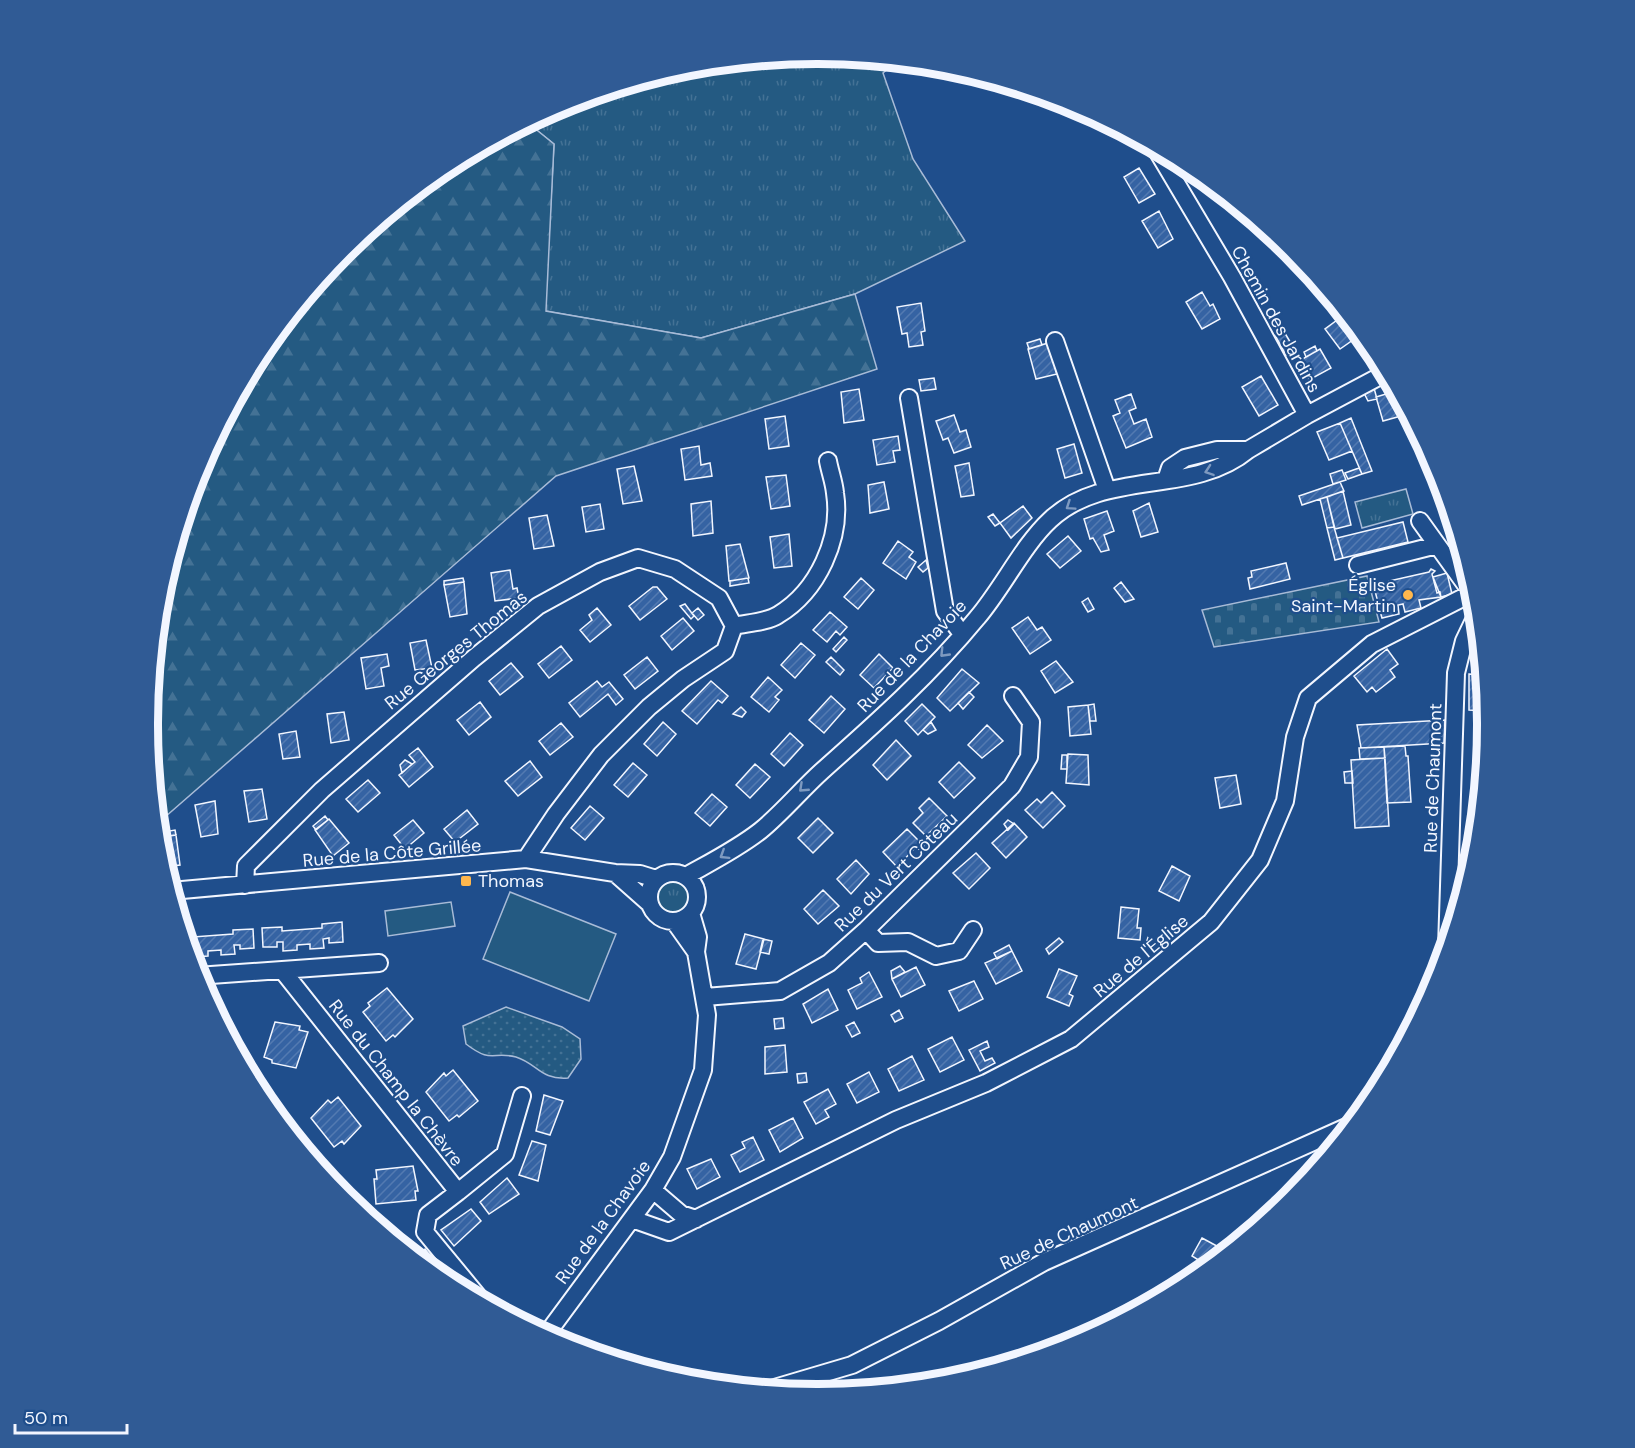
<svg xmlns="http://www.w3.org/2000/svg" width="1635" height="1448" font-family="'DM Sans',sans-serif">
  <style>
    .grass { fill: url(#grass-tufts); stroke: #a8bbd7; stroke-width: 1.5 }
    .forest { fill: url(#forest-firs); stroke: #a8bbd7; stroke-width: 1.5 }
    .cemetery { fill: url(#cemetery-stones); stroke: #a8bbd7; stroke-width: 1.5 }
    .park { fill: url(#park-dots); stroke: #a8bbd7; stroke-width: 1.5 }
    .pitch { fill: #245a82; stroke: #a8bbd7; stroke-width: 1.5 }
    .building { fill: url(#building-hatch); stroke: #f2f6ff; stroke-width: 1.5 }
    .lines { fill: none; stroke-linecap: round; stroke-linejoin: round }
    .minor-casing { stroke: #f2f6ff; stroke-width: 20 }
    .minor { stroke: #1f4e8c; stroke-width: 16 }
    .oneway { stroke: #7e9ac0 }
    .poi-dot { fill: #ffb74d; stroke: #1f4e8c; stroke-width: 2 }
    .labels { text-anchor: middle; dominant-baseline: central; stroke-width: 4.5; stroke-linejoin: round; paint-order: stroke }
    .street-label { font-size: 18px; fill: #f2f6ff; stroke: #1f4e8c }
    .poi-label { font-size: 18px; fill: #f2f6ff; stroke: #1f4e8c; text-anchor: end }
    .rim { fill: none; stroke: #f2f6ff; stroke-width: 8 }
  </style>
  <defs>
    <pattern id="grass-tufts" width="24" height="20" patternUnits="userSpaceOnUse" patternTransform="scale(1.5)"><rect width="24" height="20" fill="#245a82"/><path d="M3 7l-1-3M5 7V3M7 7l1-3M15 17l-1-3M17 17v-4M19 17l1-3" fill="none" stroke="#447295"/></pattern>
    <pattern id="forest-firs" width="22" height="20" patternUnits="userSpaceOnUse" patternTransform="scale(1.5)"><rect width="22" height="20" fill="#245a82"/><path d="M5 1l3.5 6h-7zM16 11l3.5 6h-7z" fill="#447295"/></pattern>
    <pattern id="cemetery-stones" width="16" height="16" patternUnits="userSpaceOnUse" patternTransform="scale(1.5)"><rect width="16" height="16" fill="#245a82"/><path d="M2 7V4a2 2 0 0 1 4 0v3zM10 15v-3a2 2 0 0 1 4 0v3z" fill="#447295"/></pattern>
    <pattern id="park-dots" width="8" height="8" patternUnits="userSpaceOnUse" patternTransform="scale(1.5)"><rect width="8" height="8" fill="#245a82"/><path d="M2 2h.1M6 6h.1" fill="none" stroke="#447295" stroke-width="1.8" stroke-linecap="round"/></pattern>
    <pattern id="building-hatch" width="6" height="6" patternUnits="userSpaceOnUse" patternTransform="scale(1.5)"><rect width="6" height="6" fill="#3563a3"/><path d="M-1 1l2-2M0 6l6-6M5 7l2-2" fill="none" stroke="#537ab1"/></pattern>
  </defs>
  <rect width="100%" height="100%" fill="#1f4e8c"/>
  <path class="grass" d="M818 54 896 62 883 73 913 159 965 241 855 294 701 338 545 311 554 144 528 123 561 105 687 67Z
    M1406 489 1413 514 1362 528 1355 502Z
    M642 896a32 32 0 1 1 64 0a32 32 0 1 1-64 0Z"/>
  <path class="forest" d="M528 123 554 144 546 311 701 338 855 294 877 369 556 476 157 824 148 724 160 593 199 467 261 351 344 250 446 167Z"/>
  <path class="cemetery" d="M1367 576 1379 622 1214 647 1202 610Z"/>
  <path class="park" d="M506 1007 562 1027 580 1039 581 1059 568 1078C540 1080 538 1064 516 1057 492 1051 492 1064 466 1044L463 1026Z"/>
  <path class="pitch" d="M510 892 616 934 589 1001 483 959Z
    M451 902 455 926 388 936 385 911Z"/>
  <path class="building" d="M1139 168 1155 194 1139 203 1124 177Z
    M1159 211 1173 239 1158 248 1142 221Z
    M1202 292 1210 306 1213 304 1220 319 1202 329 1186 302Z
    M921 303 925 331 921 332 923 345 909 347 907 333 902 334 897 307Z
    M1344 315 1360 335 1340 349 1325 329Z
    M1283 330 1295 350 1286 355 1275 335Z
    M1040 339 1042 345 1029 349 1027 343Z
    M1048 343 1057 374 1036 379 1028 349Z
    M1315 346 1317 351 1306 357 1304 352Z
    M1320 349 1331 368 1309 380 1299 361Z
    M1261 376 1278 405 1259 416 1242 387Z
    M934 378 936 389 921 391 919 380Z
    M1374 388 1377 399 1368 401 1364 393Z
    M859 389 864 420 844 423 841 392Z
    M1396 391 1408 414 1383 421 1376 397Z
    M1131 394 1136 408 1129 411 1134 424 1146 419 1152 437 1126 448 1113 416 1120 413 1115 400Z
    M954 415 960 432 966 430 971 447 954 453 948 438 943 440 936 421Z
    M785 416 789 446 769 449 765 419Z
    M1351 418 1372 471 1362 474 1340 423Z
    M1340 423 1352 451 1329 460 1317 432Z
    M898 436 900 450 893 451 895 462 877 465 873 440Z
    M1074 444 1082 473 1065 478 1057 449Z
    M699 446 701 465 710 463 712 476 685 480 681 449Z
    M969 463 974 495 961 497 955 466Z
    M634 466 642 501 623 504 617 469Z
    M1359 468 1362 474 1348 479 1345 473Z
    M1342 470 1346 480 1333 484 1330 474Z
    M786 475 790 506 771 509 766 477Z
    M884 482 889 509 870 513 868 485Z
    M1340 482 1344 491 1302 505 1299 496Z
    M1343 491 1351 525 1335 529 1327 497Z
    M1327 497 1334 527 1327 528 1320 499Z
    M711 501 713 533 693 536 691 504Z
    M1149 503 1158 532 1141 537 1133 511Z
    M600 504 604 529 586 532 582 507Z
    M1023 506 1032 518 1011 538 1000 523Z
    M1107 511 1114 531 1104 535 1109 550 1101 552 1093 538 1090 539 1084 519Z
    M993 514 1000 523 995 526 988 517Z
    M547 515 554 546 534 549 529 518Z
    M1403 522 1408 542 1343 558 1337 538Z
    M1334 527 1343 558 1335 560 1327 528Z
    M789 534 792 566 774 568 770 537Z
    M1068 536 1081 551 1060 568 1047 554Z
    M898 541 913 552 909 557 916 562 906 579 883 563Z
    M740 544 749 578 729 581 726 546Z
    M926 560 928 568 923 572 918 567Z
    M1286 563 1290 579 1250 589 1248 578 1252 577 1251 571Z
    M1431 569 1435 571 1432 574 1437 593 1440 592 1441 597 1419 600 1421 608 1405 612 1403 604 1398 605 1399 614 1382 618 1379 608H1377L1379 606 1375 591 1373 592 1374 587 1390 585 1389 581 1429 572Z
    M510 570 513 589 517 588 519 598 495 601 491 573Z
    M1447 573 1452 594 1441 597 1433 577Z
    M463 578 464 582 444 585V581Z
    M748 578 749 583 730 586V581Z
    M861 578 874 590 858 609 844 597Z
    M464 582 467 614 450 617 444 585Z
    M1121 582 1134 599 1125 602 1114 588Z
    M653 587H657L667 599 640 620 629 606Z
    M1088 598 1094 609 1088 612 1082 602Z
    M685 604 694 616 691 619 680 606Z
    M597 608 611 625 590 642 580 630 592 620 589 615Z
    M698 608 704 615 698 620 692 613Z
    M830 612 847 627 840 635 836 631 827 642 813 630Z
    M1028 617 1037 630 1042 627 1051 640 1030 654 1012 628Z
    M683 618 694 631 672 650 661 636Z
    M844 637 847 640 836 652 833 649Z
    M426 640 432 668 415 670 410 643Z
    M1476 641H1479L1483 675 1473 674Z
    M801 643 815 655 795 678 781 665Z
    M561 646 572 660 549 678 538 664Z
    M1387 649 1398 664 1390 670 1395 677 1376 692 1372 687 1367 692 1354 676Z
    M387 654 389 666 381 668 384 686 366 689 361 658Z
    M879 654 893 668 874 688 860 675Z
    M647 657 658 671 635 689 624 675Z
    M831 657 844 670 840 675 826 662Z
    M1056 661 1073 682 1055 693 1041 671Z
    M511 663 523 677 500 695 489 681Z
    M962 669 979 683 950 711 937 698Z
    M1469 674 1483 675 1486 711 1469 710Z
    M768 677 782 690 775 697 779 700 769 712 751 697Z
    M597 681 602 687 609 682 623 699 616 705 608 694 580 717 569 703Z
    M711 681 728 696 722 703 718 700 697 724 682 711Z
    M969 692 974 697 963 709 958 703Z
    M831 696 845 709 824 733 809 720Z
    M480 702 491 717 469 735 457 720Z
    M922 704 935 717 918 735 905 721Z
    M1094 704 1096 721H1090L1088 705Z
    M1088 705 1091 734 1070 736 1068 707Z
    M741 707 746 712 742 717 733 714Z
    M344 712 349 740 331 743 327 714Z
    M1445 720 1444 743 1361 748 1357 725Z
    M663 722 676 734 657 756 644 744Z
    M931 722 936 730 928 734 923 730Z
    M561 723 573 737 550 755 539 741Z
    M987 725 1003 741 982 758 968 745Z
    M296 731 300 757 283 759 279 734Z
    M790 733 803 745 784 766 771 754Z
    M896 740 911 756 887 780 873 765Z
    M1405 746 1406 756H1408L1411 802 1387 803 1384 747Z
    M1384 747 1385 758 1360 759 1359 748Z
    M418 748 433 767 409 787 399 775 415 762 409 755Z
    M1068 754 1088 755 1089 785 1066 783Z
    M1062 755H1067V769H1061Z
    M1385 758 1389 826 1355 828 1351 760Z
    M405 760 412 764 402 773 400 765Z
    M530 761 542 777 518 796 505 781Z
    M959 762 975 778 954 798 939 782Z
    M633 763 647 775 628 797 614 785Z
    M755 764 770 777 750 798 736 785Z
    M1352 771 1353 783H1345L1344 772Z
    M1475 773H1483L1480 799H1476Z
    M1236 775 1241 804 1220 808 1215 778Z
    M368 780 380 793 358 812 346 799Z
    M262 789 267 819 249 822 244 791Z
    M1052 792 1065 806 1043 828 1025 810 1037 799 1041 803Z
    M712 794 727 807 710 826 695 813Z
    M929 798 947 816 926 836 913 823 923 813 919 808Z
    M215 801 218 834 201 837 195 805Z
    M590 806 604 818 585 840 571 828Z
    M467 810 478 824 455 842 444 829Z
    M325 816 328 820 316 830 313 826Z
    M818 818 833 833 813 853 798 838Z
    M329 819 349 843 333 856 315 830Z
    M413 820 424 833 405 849 394 835Z
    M1008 820 1014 824 1008 830 1004 824Z
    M1014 823 1027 837 1006 858 992 843Z
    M907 829 924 846 921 850 915 848 897 867 883 852Z
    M175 830 176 835 159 837 158 833Z
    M176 835 180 865 164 867 159 837Z
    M976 853 990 868 969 889 953 873Z
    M856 860 869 874 851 894 837 879Z
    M1172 866 1190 876 1179 901 1159 891Z
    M823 890 839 906 818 924 804 909Z
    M1121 907 1139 909 1137 928H1141L1140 940 1118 938Z
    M342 922 343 942 329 943V938L323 939 324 948 310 949V944L297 945V950L283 951V942H277V947H263L262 928 282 927V931L322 928V924Z
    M253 929 254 948 240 949V945H234L235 954 221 955V950L208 951V956L194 957V948H189L184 933H193V937L233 934V930Z
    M745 934 764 939 756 969 736 964Z
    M1059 938 1063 942 1049 954 1046 949Z
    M763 939 772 941 769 954 760 952Z
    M1009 945 1012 951 997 959 994 953Z
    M1012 951 1022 971 996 984 985 963Z
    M900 966 905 972 892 979 891 971Z
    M916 967 925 985 901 997 892 979Z
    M1059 969 1077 976 1069 994 1073 996 1069 1006 1047 997Z
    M869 972 882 997 857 1009 848 990 862 983 860 978Z
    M974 981 983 999 959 1011 949 991Z
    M387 988 413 1019 395 1037 393 1035 386 1041 363 1012 370 1006 368 1003Z
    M828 989 838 1010 812 1023 803 1004Z
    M899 1010 903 1018 895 1022 891 1015Z
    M783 1018 784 1028 775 1029 774 1019Z
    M275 1022 300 1026 299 1030 308 1032 296 1068 272 1063V1060L264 1057Z
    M854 1022 860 1033 852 1037 846 1026Z
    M952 1037 964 1060 940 1072 928 1049Z
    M987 1041 989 1047 980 1051 985 1061 992 1058 995 1063 980 1071 969 1050Z
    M785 1045 787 1072 765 1074V1047Z
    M912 1056 924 1080 899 1091 888 1069Z
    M453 1070 478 1101 459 1117 457 1115 449 1121 426 1092 444 1073 446 1076Z
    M869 1072 879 1092 857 1103 847 1084Z
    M806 1073 807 1082 798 1083 797 1074Z
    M828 1089 836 1104 825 1110 829 1117 816 1124 804 1102Z
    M544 1095 563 1101 550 1135 536 1131Z
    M338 1097 361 1126 344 1144 342 1141 334 1147 311 1118 328 1100 331 1103Z
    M793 1118 803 1138 780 1152 769 1130Z
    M753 1137 764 1160 740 1172 731 1155 745 1148 742 1142Z
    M532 1141 546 1145 538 1181 519 1175Z
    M711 1159 720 1177 697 1189 687 1169Z
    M413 1166 418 1191H415L416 1200 376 1204 374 1179H377L376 1170Z
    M507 1178 519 1194 489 1214 480 1202Z
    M471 1209 481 1221 454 1246 441 1230Z
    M1202 1238 1226 1251 1208 1266 1192 1256Z
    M425 1249 434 1261 427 1266 416 1257Z"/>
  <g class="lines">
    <g class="minor-casing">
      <path id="minor" d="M1156 149 1232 277 1307 415
        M1055 341 1107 490
        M909 398 945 611 962 634
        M1166 480 1170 468 1185 458 1217 450H1248L1307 415 1386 373
        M1420 521 1471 592
        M1358 565 1437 545
        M734 626C747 623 767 622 778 615 818 591 842 538 835 493 834 482 830 472 828 461
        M649 897a24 24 0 1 1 48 0a24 24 0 1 1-48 0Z
        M615 873 650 904
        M686 876C711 862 737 849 760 831 782 813 801 790 822 771 876 723 931 674 977 618 1002 589 1023 545 1050 520 1105 468 1191 497 1248 450
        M245 885 246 866 322 790 474 658 538 606 600 572 638 558 675 569 719 598 734 626 725 651 683 679 649 707 601 755 556 814 526 859
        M171 891 526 859 615 873 640 874 656 879
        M674 921 696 952
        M866 930 878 943 908 942 936 956 959 951 973 930
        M1447 947 1456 673 1464 641 1477 614
        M282 970 458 1192 428 1215 425 1232 481 1300
        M197 976 379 963
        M705 997 780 991 829 963 866 930 1012 786 1029 757 1031 722 1013 696
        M653 1190 681 1214 696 1219
        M458 1192 505 1154 522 1096
        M632 1219 669 1232 896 1120 986 1083 1071 1039 1211 922 1260 860 1285 801 1295 737 1308 698 1372 644 1474 592
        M546 1335 653 1190 672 1157 703 1070 707 1015 696 952 698 937 691 913
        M771 1389 852 1365 939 1321 1044 1262 1351 1125"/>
    </g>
    <use href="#minor" class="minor"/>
  </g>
  <defs><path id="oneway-chevron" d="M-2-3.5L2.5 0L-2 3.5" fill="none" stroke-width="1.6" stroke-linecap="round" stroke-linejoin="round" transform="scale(1.5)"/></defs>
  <g class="oneway">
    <use href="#oneway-chevron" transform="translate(1209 471) rotate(161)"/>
    <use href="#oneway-chevron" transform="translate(1070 506) rotate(146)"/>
    <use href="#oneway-chevron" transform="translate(944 653) rotate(134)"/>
    <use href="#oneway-chevron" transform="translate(803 788) rotate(137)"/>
    <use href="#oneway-chevron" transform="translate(724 855) rotate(148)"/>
  </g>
  <g class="poi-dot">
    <circle cx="1408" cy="595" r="6"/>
    <rect x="460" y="875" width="12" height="12" rx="3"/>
  </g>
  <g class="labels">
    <g class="street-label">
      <text transform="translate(1276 319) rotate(61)">Chemin des Jardins</text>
      <text transform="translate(456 650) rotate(-39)">Rue Georges Thomas</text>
      <text transform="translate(912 656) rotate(-46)">Rue de la Chavoie</text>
      <text transform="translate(1433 778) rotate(-88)">Rue de Chaumont</text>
      <text transform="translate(392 853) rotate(-5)">Rue de la Côte Grillée</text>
      <text transform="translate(896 872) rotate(-44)">Rue du Vert Côteau</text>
      <text transform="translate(1141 956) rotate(-40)">Rue de l'Église</text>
      <text transform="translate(396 1083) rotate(52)">Rue du Champ la Chèvre</text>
      <text transform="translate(603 1222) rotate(-54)">Rue de la Chavoie</text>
      <text transform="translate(1069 1233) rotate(-25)">Rue de Chaumont</text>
    </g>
    <g class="poi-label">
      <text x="1396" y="585">Église<tspan x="1396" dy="21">Saint-Martin</tspan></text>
      <text x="478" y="881" text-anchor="start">Thomas</text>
    </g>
  </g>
  <path d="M0 0H1635V1448H0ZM817 64H818A659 659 0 0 1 1477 723V725A659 659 0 0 1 818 1384H817A659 659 0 0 1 158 725V723A659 659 0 0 1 817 64Z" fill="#305b95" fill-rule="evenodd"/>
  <path class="rim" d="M817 64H818A659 659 0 0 1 1477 723V725A659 659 0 0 1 818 1384H817A659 659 0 0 1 158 725V723A659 659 0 0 1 817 64Z"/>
  <path d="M15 1424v9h112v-9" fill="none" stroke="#f2f6ff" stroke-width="3"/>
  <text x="24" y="1424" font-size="18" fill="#f2f6ff" stroke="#1f4e8c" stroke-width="4.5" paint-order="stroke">50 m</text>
</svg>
